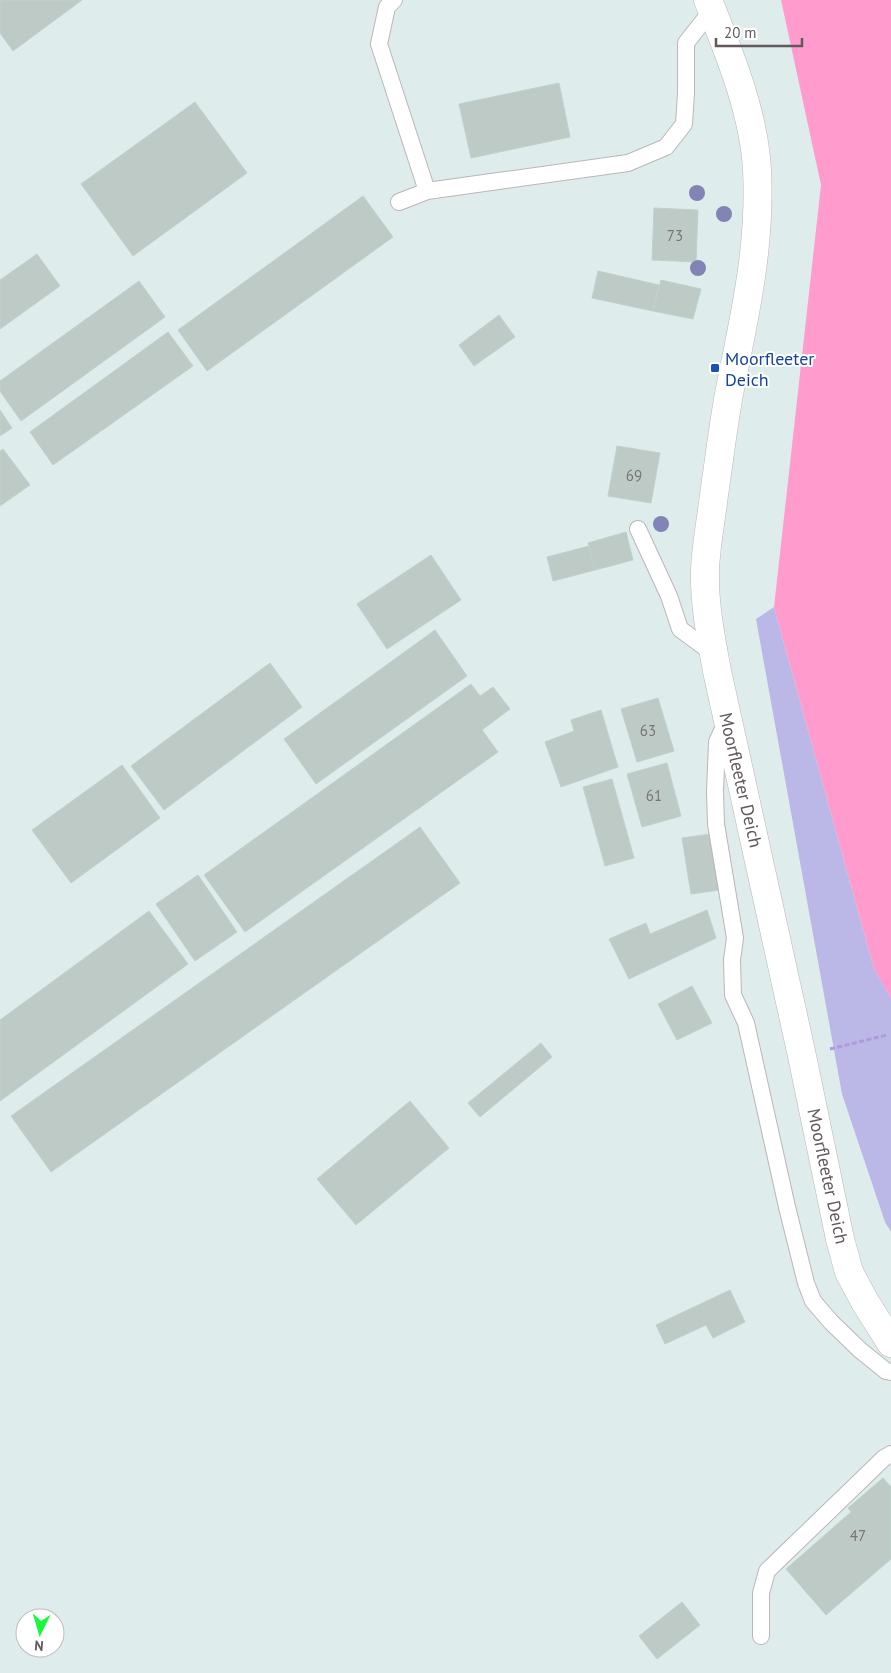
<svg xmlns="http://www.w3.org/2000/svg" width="891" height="1673" font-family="'PT Sans',sans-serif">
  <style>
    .green { fill: #bbb8e7 }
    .water { fill: #ff9ccd }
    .building { fill: #becac6; stroke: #bdd2cd }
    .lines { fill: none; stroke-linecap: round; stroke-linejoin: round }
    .service-casing { stroke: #bdb5b7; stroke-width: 18 }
    .minor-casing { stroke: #bdb5b7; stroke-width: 29 }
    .path { stroke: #af9ada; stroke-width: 3; stroke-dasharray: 5 2.5; stroke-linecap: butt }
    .service { stroke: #fff; stroke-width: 16 }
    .minor { stroke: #fff; stroke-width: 28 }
    .tree { fill: #8384b6 }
    .transit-dot { fill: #1a4fb4; stroke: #fff; stroke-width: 2 }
    .labels { text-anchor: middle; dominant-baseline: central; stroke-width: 4; stroke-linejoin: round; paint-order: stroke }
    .number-label { font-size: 15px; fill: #797476 }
    .transit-label { font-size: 18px; fill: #164399; stroke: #fff; text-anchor: start }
    .street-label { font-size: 18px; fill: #62585b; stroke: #fff }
  </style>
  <rect width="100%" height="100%" fill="#deedeb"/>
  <path class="green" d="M774 607 874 969 891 998V1232L885 1222 842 1094 756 619Z"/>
  <path class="water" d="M781 0H891V998L874 969 774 607 821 185Z"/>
  <path class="building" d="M0 0H82L13 51 0 33Z
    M559 83 570 137 471 158 459 104Z
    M195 102 247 173 133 256 81 184Z
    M363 196 393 237 207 371 178 330Z
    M654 208 698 210 696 262 652 260Z
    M37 254 60 286 0 329V280Z
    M598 271 659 285 653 311 592 298Z
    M661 280 701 289 693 319 653 311Z
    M139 281 165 317 21 421 0 391V381Z
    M499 315 515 337 474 366 459 345Z
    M168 332 193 366 53 465 30 432Z
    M0 410 12 428 0 436Z
    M617 446 660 453 651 503 608 496Z
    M3 449 30 485 0 506V451Z
    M626 532 633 560 595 570 588 543Z
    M589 546 595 570 553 581 547 557Z
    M431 555 461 600 387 649 357 604Z
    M435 630 467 676 316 784 284 739Z
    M270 663 302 707 164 810 131 766Z
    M471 684 480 696 493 687 510 709 482 730 498 752 245 932 204 875Z
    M658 698 674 751 637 762 621 709Z
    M601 710 618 767 561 787 545 742 574 731 571 720Z
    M667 763 681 816 642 827 627 774Z
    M122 765 160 818 71 883 32 830Z
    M612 779 634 858 605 866 583 787Z
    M420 827 460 883 51 1172 11 1116Z
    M711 834 720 890 691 894 682 838Z
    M198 875 237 932 195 961 156 904Z
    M707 910 716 938 629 979 609 939 646 923 650 934Z
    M149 911 188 964 0 1101V1020Z
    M692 986 712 1023 677 1040 658 1004Z
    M541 1043 552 1057 480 1117 468 1103Z
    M410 1101 449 1148 356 1225 317 1179Z
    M730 1290 745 1322 713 1338 706 1325 665 1344 656 1325Z
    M883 1478 891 1487V1559L826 1615 786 1569 851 1512 848 1508Z
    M682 1602 700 1625 657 1659 639 1636Z"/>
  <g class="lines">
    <g class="service-casing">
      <path id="service" d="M394 0 387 7 379 44 427 191
        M399 202 427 191 628 163 666 147 684 124 686 93V43L712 10
        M638 529 669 596 680 629 714 654
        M726 722 717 742 715 792 716 824 735 938 732 960 733 995 746 1023 787 1207 806 1283 813 1301 831 1322 860 1350 886 1371 891 1372
        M761 1636V1593L767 1571 884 1458 891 1454"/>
    </g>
    <g class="minor-casing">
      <path id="minor" d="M708 0C729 53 754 112 757 170 761 248 744 318 729 394 723 427 719 461 714 495 711 520 706 545 705 570 704 604 711 638 717 671L802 1056 840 1239 849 1272 865 1302 891 1343"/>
    </g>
    <path class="path" d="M830 1049 887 1035"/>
    <use href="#service" class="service"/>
    <use href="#minor" class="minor"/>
  </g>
  <g class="tree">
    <circle cx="697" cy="193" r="8"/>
    <circle cx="724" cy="214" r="8"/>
    <circle cx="698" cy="268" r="8"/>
    <circle cx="661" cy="524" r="8"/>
  </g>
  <rect class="transit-dot" x="710" y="363" width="10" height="10" rx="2.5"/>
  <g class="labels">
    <g class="number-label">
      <text x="675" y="235">73</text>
      <text x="634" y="475">69</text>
      <text x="648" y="730">63</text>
      <text x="654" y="795">61</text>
      <text x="858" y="1535">47</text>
    </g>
    <g class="transit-label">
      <text x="725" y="358">Moorfleeter<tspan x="725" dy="21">Deich</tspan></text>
    </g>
    <g class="street-label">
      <text transform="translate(741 780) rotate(77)">Moorfleeter Deich</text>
      <text transform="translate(828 1176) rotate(78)">Moorfleeter Deich</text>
    </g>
  </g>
  <g transform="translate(40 1633) rotate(185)"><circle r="24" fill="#ffffff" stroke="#c0bcbd"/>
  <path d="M0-4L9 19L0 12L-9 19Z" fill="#19f83a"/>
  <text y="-8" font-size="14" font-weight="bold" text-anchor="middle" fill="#62585b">N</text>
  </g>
  <path d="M716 38v8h86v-8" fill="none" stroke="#62585b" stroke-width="2.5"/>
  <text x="724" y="38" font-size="15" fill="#62585b" stroke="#ffffff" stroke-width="4" paint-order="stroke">20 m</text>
</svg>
